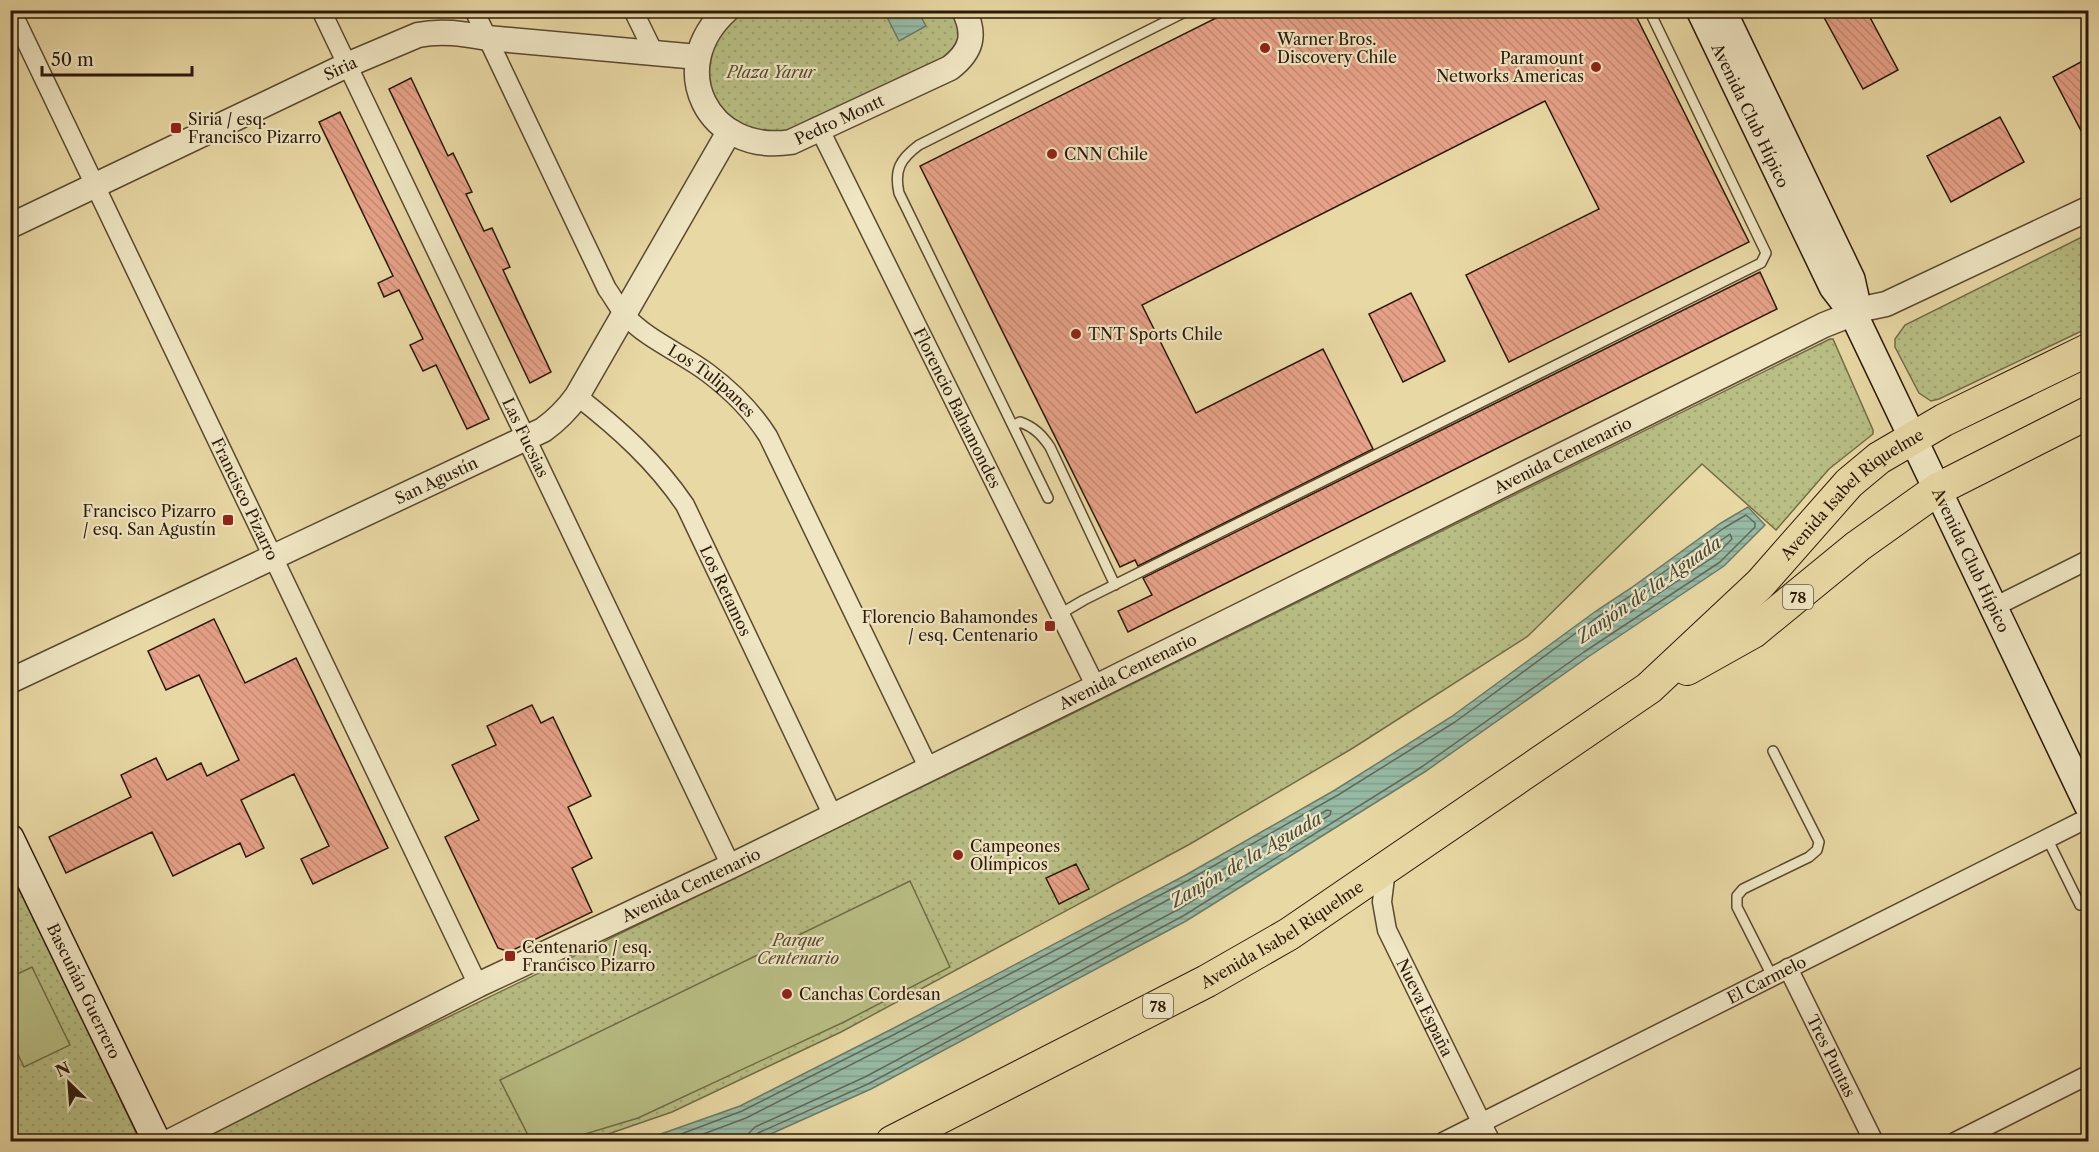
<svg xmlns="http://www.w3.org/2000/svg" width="2099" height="1152" font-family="'Libre Caslon Text',serif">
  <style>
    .park { fill: url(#park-dots); stroke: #726c47; stroke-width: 1.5 }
    .pitch { fill: #b8be84; stroke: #726c47; stroke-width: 1.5 }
    .water { fill: url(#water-rules); stroke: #6c7a67; stroke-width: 1.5 }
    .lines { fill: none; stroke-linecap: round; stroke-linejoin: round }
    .shore { stroke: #616a58; stroke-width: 1.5 }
    .building { fill: url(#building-back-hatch); stroke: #2b190a; stroke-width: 1.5 }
    .service-casing { stroke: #5a4930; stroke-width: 12 }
    .minor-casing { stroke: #5a4930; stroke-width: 21 }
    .tertiary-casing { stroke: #5a4930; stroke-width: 27 }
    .secondary-casing { stroke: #2b190a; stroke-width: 30 }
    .trunk-casing { stroke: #2b190a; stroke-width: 34 }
    .service { stroke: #f0e6c4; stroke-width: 9 }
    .minor { stroke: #f0e6c4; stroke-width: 18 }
    .tertiary { stroke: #f0e6c4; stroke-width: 24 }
    .secondary { stroke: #f0e6c4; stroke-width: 27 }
    .trunk { stroke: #e8d8a4; stroke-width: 32 }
    .poi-dot { fill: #8f2418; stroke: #f0e6c4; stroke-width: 2 }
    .labels { text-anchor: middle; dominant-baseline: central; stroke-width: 4.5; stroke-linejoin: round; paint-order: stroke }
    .shield { fill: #f0e6c4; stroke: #665642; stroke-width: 1.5 }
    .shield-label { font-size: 15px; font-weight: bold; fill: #2b190a }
    .poi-label { font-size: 16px; fill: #2b190a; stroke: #f0e6c4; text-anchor: start }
    .street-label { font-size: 16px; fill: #2b190a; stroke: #f0e6c4 }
    .park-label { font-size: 16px; font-style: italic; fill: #554b2f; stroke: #f0e6c4 }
    .water-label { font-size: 18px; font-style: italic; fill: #4b4938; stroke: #f0e6c4 }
  </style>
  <defs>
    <pattern id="park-dots" width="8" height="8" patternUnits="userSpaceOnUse" patternTransform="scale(1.5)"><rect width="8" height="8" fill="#b8be84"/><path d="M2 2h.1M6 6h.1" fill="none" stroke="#9ea371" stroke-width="1.8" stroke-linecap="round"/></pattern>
    <pattern id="water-rules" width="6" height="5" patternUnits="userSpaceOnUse" patternTransform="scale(1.5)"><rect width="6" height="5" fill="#97baa5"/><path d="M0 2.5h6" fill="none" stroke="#829f8d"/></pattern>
    <pattern id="building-back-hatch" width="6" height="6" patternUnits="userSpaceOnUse" patternTransform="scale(1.5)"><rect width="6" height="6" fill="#e6a188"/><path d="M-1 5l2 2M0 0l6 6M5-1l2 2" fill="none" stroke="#c58a74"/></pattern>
  </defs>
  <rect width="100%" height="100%" fill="#e8d8a4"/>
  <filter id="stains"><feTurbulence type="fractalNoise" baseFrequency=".00333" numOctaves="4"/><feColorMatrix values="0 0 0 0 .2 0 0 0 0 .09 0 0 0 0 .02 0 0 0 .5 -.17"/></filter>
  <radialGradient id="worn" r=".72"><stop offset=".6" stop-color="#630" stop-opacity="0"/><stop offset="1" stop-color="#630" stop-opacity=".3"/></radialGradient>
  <path class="park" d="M956 10C962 38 960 43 939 62 899 81 860 99 820 118 809 123 794 134 782 135 708 141 678 47 747 11Z
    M2088 234V328L1939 399 1931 401 1919 393 1895 347V339L1905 325Z
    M1830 339H1833L1873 430V434L1829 469 1776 530 1702 464 1528 636 1353 748 1190 844 841 1032 672 1112 588 1141 191 1142 1039 730Z
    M10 868 11 869 140 1141H11Z"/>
  <path class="pitch" d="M910 881 950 967 844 1022 638 1118 562 1141H531L500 1080Z
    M32 967 70 1045 24 1067 11 1040V977Z"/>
  <path class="water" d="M884 11H918L926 26 899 41Z
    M1748 507 1765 525 1724 566 1588 657 1426 771 1186 921 871 1089 755 1141H641L740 1106 892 1029 1184 876 1335 790 1451 717 1596 611 1631 588 1721 523Z"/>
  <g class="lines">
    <path class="shore" d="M1730 534 1732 539 1715 556 1589 640H1584L1585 636 1604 622Z
      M660 1142 742 1111 895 1034 1187 881 1338 795 1455 722 1599 616 1635 593 1724 528 1746 515 1755 523V527L1720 562 1584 652 1423 766 1183 916 868 1084 758 1133 755 1137 754 1142
      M682 1142 746 1118 1047 965 1190 888 1327 810 1331 811 1330 815 1179 909 865 1077 755 1127 749 1133 747 1142"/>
  </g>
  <path class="building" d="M1232 10H1633L1749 242 1509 362 1466 275 1599 209 1545 101 1142 305 1196 413 1323 349 1373 449 1138 566 1135 560 1120 567 920 166Z
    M1820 10H1866L1898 70 1863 89Z
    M2088 58V144L2053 77Z
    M411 78 448 156 453 153 472 192 466 194 484 231 492 228 510 267 503 270 551 372 530 383 389 89Z
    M340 112 489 419 467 429 436 365 423 371 410 345 423 339 399 290 384 297 378 283 393 276 319 122Z
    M2000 117 2024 162 1951 202 1927 156Z
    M1760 272 1777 309 1128 632 1118 611 1152 595 1143 578Z
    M1411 293 1445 361 1403 382 1369 314Z
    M214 619 245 683 296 658 388 848 313 884 301 859 329 846 294 774 241 800 264 848 246 857 240 843 173 876 152 832 66 873 49 837 131 797 121 775 156 758 167 780 201 763 207 776 239 760 199 675 166 690 148 651Z
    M532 705 541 723 553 717 591 796 568 807 592 858 572 868 592 912 509 952 498 948 445 837 479 820 452 765 496 745 487 726Z
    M1076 864 1089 889 1059 904 1046 878Z"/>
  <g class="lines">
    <g class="service-casing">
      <path id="service" d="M1013 426 1020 422C1034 427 1042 435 1050 447L1115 585
        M1048 498 899 193C894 170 900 159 919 145L1189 10
        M1060 614 1084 600 1761 263 1766 253 1649 10
        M2047 838 2080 905
        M1772 976 1737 907V896L1743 889 1809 857 1817 850 1819 842 1773 751"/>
    </g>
    <g class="minor-casing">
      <g id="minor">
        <path id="s1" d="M11 10 478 985"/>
        <path id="s2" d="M321 10 731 866"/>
        <path id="s3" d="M474 10 607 289C613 297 618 307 625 315 647 340 682 353 708 373 732 391 752 411 768 436L929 769"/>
        <path d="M633 10 654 53"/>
        <path id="s4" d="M820 130 1096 687"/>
        <path id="s5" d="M577 396C619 429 655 461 685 505L833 816"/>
        <path d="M1994 607 2088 560"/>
        <path id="s6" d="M1386 869 1382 902 1387 930 1491 1142"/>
        <path id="s7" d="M1788 968 1874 1142"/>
        <path id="s8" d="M1443 1142 2088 818"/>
        <path d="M1955 1142 2088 1075"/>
      </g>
    </g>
    <g class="tertiary-casing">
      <g id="tertiary">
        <path id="s9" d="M727 10C664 67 707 155 791 142L950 68C972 51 976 35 964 10"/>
        <path id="s10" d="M10 226 347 65 418 35C442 30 464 34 487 38L698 57"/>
        <path id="s11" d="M10 681 543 430C557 420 567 410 577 396L729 132"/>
        <path id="s12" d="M169 1142 478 985 731 866 1096 687 1824 325 1867 308 1886 304 2088 209"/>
      </g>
    </g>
    <g class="secondary-casing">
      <g id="secondary">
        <path id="s13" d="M1700 10 1833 287 1853 313 2088 805"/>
        <path d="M1722 10 1851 279 1855 297 1853 313"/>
        <path id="s14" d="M10 838 157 1142"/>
      </g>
    </g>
    <g class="trunk-casing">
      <g id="trunk">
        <path d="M1687 669 1753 632 1858 546 1938 489 2088 413"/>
        <path id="s15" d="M892 1142 1207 981 1289 934 1649 688 1760 584 1849 483 1879 458 1944 420 2088 350"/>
      </g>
    </g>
    <use href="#service" class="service"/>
    <use href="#minor" class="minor"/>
    <use href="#tertiary" class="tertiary"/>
    <use href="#secondary" class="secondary"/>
    <use href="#trunk" class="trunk"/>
  </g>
  <g class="poi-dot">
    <circle cx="1265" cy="48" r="6"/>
    <circle cx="1596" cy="67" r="6"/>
    <rect x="170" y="122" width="12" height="12" rx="3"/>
    <circle cx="1052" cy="154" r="6"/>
    <circle cx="1076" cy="334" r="6"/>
    <rect x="222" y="514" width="12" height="12" rx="3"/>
    <rect x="1044" y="620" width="12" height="12" rx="3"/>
    <circle cx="958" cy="855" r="6"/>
    <rect x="504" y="950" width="12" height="12" rx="3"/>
    <circle cx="787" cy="994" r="6"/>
  </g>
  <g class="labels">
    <g class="shield">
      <rect x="1783" y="585" width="30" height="24" rx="4.5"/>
      <rect x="1143" y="994" width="30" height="24" rx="4.5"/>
    </g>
    <g class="shield-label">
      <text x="1798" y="597">78</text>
      <text x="1158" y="1006">78</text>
    </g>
    <g class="poi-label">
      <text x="1277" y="39">Warner Bros.<tspan x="1277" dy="18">Discovery Chile</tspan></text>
      <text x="1584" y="58" text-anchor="end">Paramount<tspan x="1584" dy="18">Networks Americas</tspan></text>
      <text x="188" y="119">Siria / esq.<tspan x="188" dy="18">Francisco Pizarro</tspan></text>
      <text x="1064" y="154">CNN Chile</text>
      <text x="1088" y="334">TNT Sports Chile</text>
      <text x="216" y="511" text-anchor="end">Francisco Pizarro<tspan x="216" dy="18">/ esq. San Agustín</tspan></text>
      <text x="1038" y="617" text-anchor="end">Florencio Bahamondes<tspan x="1038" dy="18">/ esq. Centenario</tspan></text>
      <text x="970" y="846">Campeones<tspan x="970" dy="18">Olímpicos</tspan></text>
      <text x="522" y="947">Centenario / esq.<tspan x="522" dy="18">Francisco Pizarro</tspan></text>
      <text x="799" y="994">Canchas Cordesan</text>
    </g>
    <g class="street-label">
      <text stroke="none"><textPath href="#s10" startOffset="366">Siria</textPath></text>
      <text stroke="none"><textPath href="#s13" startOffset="117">Avenida Club Hípico</textPath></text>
      <text stroke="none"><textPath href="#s9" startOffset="258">Pedro Montt</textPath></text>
      <text stroke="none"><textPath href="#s3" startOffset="450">Los Tulipanes</textPath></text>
      <text stroke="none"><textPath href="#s4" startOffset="310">Florencio Bahamondes</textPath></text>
      <text stroke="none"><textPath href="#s2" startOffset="474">Las Fucsias</textPath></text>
      <text stroke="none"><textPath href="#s12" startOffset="1554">Avenida Centenario</textPath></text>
      <text stroke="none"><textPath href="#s11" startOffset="471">San Agustín</textPath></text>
      <text stroke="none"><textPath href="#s15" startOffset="1166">Avenida Isabel Riquelme</textPath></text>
      <text stroke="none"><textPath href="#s1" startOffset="542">Francisco Pizarro</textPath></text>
      <text stroke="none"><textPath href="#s13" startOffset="614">Avenida Club Hípico</textPath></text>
      <text stroke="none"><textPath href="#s5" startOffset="249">Los Retamos</textPath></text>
      <text stroke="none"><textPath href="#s12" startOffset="1068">Avenida Centenario</textPath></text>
      <text stroke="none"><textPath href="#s12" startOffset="582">Avenida Centenario</textPath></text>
      <text stroke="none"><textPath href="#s15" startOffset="442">Avenida Isabel Riquelme</textPath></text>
      <text stroke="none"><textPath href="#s8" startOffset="362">El Carmelo</textPath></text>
      <text stroke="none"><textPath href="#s14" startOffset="170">Bascuñán Guerrero</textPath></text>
      <text stroke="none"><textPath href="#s6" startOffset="148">Nueva España</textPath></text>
      <text stroke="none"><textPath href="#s7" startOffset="98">Tres Puntas</textPath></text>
    </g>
    <g class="park-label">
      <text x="771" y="72">Plaza Yarur</text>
      <text x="798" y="940">Parque<tspan x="798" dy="18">Centenario</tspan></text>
    </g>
    <g class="water-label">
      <text transform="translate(1649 590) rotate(-35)">Zanjón de la Aguada</text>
      <text transform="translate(1246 860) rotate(-30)">Zanjón de la Aguada</text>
    </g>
  </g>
  <rect width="2099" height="1152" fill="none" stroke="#e8d8a4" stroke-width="36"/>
  <rect x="12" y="12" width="2075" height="1128" fill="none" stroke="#2b190a" stroke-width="3"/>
  <rect x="18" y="18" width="2063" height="1116" fill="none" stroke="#2b190a" stroke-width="1.5"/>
  <g transform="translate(69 1083) rotate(335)" stroke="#f0e6c4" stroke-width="4.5" paint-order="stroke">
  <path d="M0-4.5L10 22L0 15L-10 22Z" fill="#2b190a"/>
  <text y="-9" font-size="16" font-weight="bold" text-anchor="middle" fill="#2b190a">N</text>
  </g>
  <path d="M42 66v9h150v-9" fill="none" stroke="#2b190a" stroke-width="3"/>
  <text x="51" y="66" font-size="18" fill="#2b190a" stroke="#f0e6c4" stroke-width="4.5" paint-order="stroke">50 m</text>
  <rect width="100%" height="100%" filter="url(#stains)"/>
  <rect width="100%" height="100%" fill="url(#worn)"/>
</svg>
